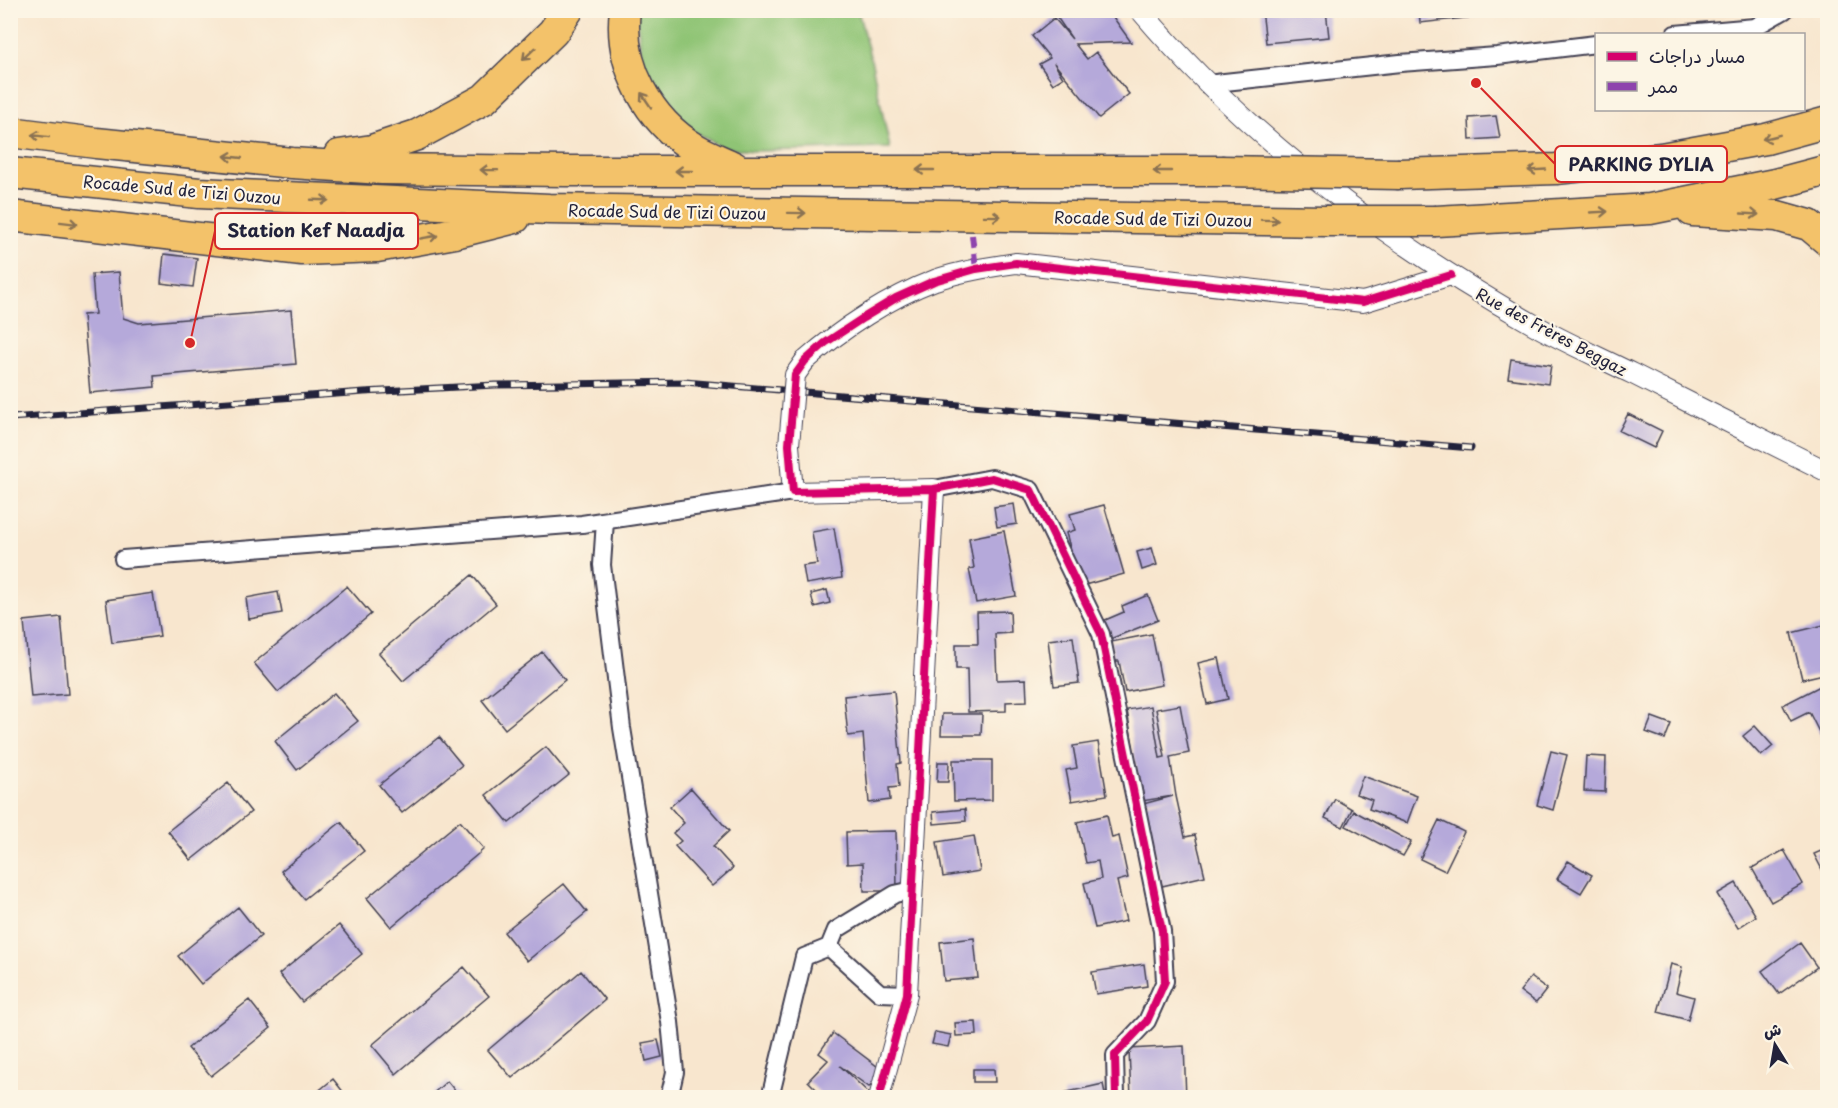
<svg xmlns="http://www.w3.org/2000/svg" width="1838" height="1108" font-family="'Playpen Sans','Playpen Sans Arabic',sans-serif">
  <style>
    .green { fill: #8fc475; stroke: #587358; stroke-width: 1.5 }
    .building { fill: #b5a9da }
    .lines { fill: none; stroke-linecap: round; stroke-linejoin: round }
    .minor-casing { stroke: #423f51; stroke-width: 20 }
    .tertiary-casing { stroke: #423f51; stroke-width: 22 }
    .motorway-casing { stroke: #423f51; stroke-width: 33 }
    .minor { stroke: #fff; stroke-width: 16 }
    .tertiary { stroke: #fff; stroke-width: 20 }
    .motorway { stroke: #f3c26a; stroke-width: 30 }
    .rail-casing { stroke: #22223b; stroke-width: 7 }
    .rail { stroke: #fcf5e5; stroke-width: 4.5; stroke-dasharray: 14; stroke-linecap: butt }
    .tertiary-bridge-casing { stroke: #423f51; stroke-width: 22; stroke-linecap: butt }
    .motorway-bridge-casing { stroke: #423f51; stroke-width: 33; stroke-linecap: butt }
    .tertiary-bridge { stroke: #fff; stroke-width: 20 }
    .motorway-bridge { stroke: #f3c26a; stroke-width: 30 }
    .quiet { stroke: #8e44ad; stroke-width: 6; stroke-dasharray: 12 6; stroke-linecap: butt }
    .cycleway-casing { stroke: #fcf5e5; stroke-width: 11 }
    .cycleway { stroke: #d6006c; stroke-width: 8 }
    .oneway { stroke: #8a7252 }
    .labels { text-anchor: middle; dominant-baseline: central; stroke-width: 4.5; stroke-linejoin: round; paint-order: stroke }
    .street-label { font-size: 16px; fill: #22223b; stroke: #fcf5e5 }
    .leader { fill: none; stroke: #d62828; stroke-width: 2 }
    .callout-dot { fill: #d62828; stroke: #fcf5e5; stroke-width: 2 }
    .callout { fill: #fcf5e5; stroke: #d62828; stroke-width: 2 }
    .callout-label { font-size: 18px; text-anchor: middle; font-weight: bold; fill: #22223b }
  </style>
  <rect width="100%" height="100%" fill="#fcf5e5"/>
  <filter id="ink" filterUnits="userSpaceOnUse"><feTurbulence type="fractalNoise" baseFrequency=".0167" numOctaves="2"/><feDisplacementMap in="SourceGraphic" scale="12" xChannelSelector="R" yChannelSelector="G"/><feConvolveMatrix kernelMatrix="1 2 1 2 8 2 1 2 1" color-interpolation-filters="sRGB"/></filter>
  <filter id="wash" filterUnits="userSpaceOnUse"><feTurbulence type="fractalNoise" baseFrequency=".008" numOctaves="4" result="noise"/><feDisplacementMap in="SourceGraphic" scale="24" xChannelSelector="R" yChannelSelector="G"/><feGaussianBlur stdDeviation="1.35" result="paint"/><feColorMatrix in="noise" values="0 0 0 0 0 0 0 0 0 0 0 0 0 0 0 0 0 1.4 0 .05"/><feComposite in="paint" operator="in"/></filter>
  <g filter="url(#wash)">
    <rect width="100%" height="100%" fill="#f8e6ce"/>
    <path class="green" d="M636 11H858L872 64 890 148 753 151 721 147 684 126 644 77Z"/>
    <g id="blocks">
      <path class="building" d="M1052 10H1108L1131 42 1075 44 1087 59 1096 52 1129 94 1099 118 1054 63 1063 78 1053 84 1039 64 1050 58 1032 36 1054 18 1072 39Z
        M1262 10H1326L1329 37 1266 43Z
        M1419 10H1491L1492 15 1420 23Z
        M1496 116 1500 138 1470 140 1469 118Z
        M164 254 197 258 193 287 161 283Z
        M119 272 123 318 139 323 291 310 296 364 154 376 155 387 90 393 83 315 95 314 92 274Z
        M1511 359 1551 365 1548 384 1508 378Z
        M1628 414 1662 431 1654 448 1619 431Z
        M1014 504 1017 524 997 527 994 507Z
        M1104 505 1124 574 1081 586 1066 533 1075 530 1070 514Z
        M834 528 842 578 806 584 803 566 817 564 812 532Z
        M1004 531 1016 596 976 603 969 569 974 568 969 538Z
        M1152 548 1157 565 1142 570 1137 552Z
        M472 575 496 604 403 681 379 653Z
        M347 586 371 614 278 692 254 663Z
        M827 590 830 603 814 607 811 594Z
        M278 592 282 613 249 619 246 598Z
        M153 593 160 636 112 643 106 600Z
        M1148 595 1158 620 1110 639 1103 621 1124 612 1122 606Z
        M1010 611 1011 633 995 634 997 680 1026 679 1027 701 1006 702V711L968 712 967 669H956V644H978L977 612Z
        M61 617 68 694 31 697 24 621Z
        M1828 624V673L1802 679 1791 633Z
        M1152 634 1162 685 1125 692 1119 661H1114L1111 642Z
        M1073 637 1079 683 1054 686 1048 640Z
        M542 652 565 680 505 729 482 700Z
        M1219 658 1228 699 1207 704 1198 663Z
        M1828 682V742L1825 744 1809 712 1791 721 1783 705Z
        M894 691 901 763 897 764 899 787 889 788 890 800 869 803 863 734 848 736 844 696Z
        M334 693 358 721 297 770 275 741Z
        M1180 705 1189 753 1170 757 1176 796 1185 837 1195 835 1205 876 1162 886 1143 804 1173 796 1142 801 1127 710 1151 706 1160 758 1165 757 1156 709Z
        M942 714H982L981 735H941Z
        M1652 717 1671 724 1665 739 1646 732Z
        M1755 726 1773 746 1761 756 1743 736Z
        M439 737 462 765 402 813 379 785Z
        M1098 742 1107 795 1072 801 1066 770 1077 768 1073 746Z
        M546 747 569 775 509 823 486 795Z
        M1551 751 1567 755 1553 810 1537 805Z
        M1586 756 1606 757 1605 792 1584 791Z
        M953 760H992V800L954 801Z
        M938 762H949L948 782H937Z
        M1363 776 1417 796 1407 823 1369 809 1372 800 1356 794Z
        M228 783 251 812 191 860 168 831Z
        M691 788 729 831 713 846 733 868 712 886 675 846 681 841 673 833 684 823 670 807Z
        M1335 799 1352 809 1343 827 1325 818Z
        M965 809 966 821 934 824 933 812Z
        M1354 811 1411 842 1403 856 1346 826Z
        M1107 815 1112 838 1119 836 1128 878 1117 881 1126 921 1095 928 1084 883 1101 879 1098 861 1086 863 1077 822Z
        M1439 820 1464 832 1445 871 1420 859Z
        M460 821 484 849 391 927 367 898Z
        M341 822 364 851 304 899 281 871Z
        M896 831 897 891H864L863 863 847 864 846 832Z
        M974 836 980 871 943 877 937 842Z
        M1828 848V881L1814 854Z
        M1784 850 1803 884 1771 902 1752 868Z
        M1568 861 1592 875 1581 893 1557 879Z
        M1736 883 1756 916 1738 928 1717 894Z
        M564 884 587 912 527 961 504 932Z
        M238 907 261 936 201 984 178 956Z
        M339 925 362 954 302 1002 279 974Z
        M974 938 978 978 944 981 940 942Z
        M1800 943 1817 967 1779 994 1762 971Z
        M1144 964 1147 986 1096 994 1092 972Z
        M1671 964 1682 967 1676 992 1694 997 1688 1020 1658 1012Z
        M464 967 489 996 396 1074 372 1045Z
        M581 971 605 1000 512 1078 488 1050Z
        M1531 977 1547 989 1536 1003 1520 991Z
        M249 1000 271 1028 211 1076 188 1048Z
        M976 1022 977 1035 956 1036 955 1023Z
        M935 1032 951 1035 948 1047 932 1044Z
        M833 1033 882 1070 869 1087 840 1066 871 1095 868 1098H825L808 1081 828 1060 819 1053Z
        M658 1040 662 1057 646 1061 642 1043Z
        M1184 1046 1186 1098H1131L1129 1049Z
        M973 1069H994L995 1082H973Z
        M333 1079 348 1098H310Z
        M447 1081 461 1098H428Z
        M1103 1084 1106 1098H1064L1063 1093Z"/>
    </g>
  </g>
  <g filter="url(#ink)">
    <use href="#blocks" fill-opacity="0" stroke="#423f51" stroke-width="1.5"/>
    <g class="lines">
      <g class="minor-casing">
        <path id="minor" d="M1675 34 1755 27 1785 10
          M1206 84 1400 63 1497 56 1596 44
          M934 489 992 478 1031 490 1101 634 1162 931 1165 981 1147 1021 1115 1055 1116 1098
          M605 521 602 565 622 728 670 1022 675 1072 669 1098
          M123 559 582 524 793 492
          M829 947 836 930 895 894 913 890
          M770 1098 804 957 829 947 880 993 907 994"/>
      </g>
      <g class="tertiary-casing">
        <path id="tertiary" d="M1140 10C1249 139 1385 240 1531 323 1564 342 1599 357 1633 374 1698 407 1762 439 1828 472
          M805 361C841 329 890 297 935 280 961 271 989 267 1016 263L1363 302 1451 275
          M789 445 793 492 934 489 907 994 879 1098"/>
      </g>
      <g class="motorway-casing">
        <path id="motorway" d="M625 10C618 66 649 121 696 149 708 156 722 161 734 167
          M10 132 96 143 292 163 382 169 566 171H1221
          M339 155 372 150 417 135 484 99 553 32 568 10
          M10 173 199 193 549 209 1326 221
          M1399 174 1556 169 1661 158 1766 139 1828 122
          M1692 211 1777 216 1809 225 1828 241
          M10 216 302 250 377 247 455 233 515 218
          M1436 221 1650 209 1775 184 1828 170"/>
      </g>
      <use href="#minor" class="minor"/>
      <use href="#tertiary" class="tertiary"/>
      <use href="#motorway" class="motorway"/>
      <g class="rail-casing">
        <path id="rail" d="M10 418 364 392 495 385 685 382 1471 448"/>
      </g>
      <use href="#rail" class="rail"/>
      <g class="tertiary-bridge-casing">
        <path id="tertiary-bridge" d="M789 445 795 375 805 361"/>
      </g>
      <g class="motorway-bridge-casing">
        <path id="motorway-bridge" d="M1221 171 1399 174
          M1326 221H1436"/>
      </g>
      <use href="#tertiary-bridge" class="tertiary-bridge"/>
      <use href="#motorway-bridge" class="motorway-bridge"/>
      <path class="quiet" d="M972 235 976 269"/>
      <g class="cycleway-casing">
        <path id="cycleway" d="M934 489 992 478 1031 490 1101 634 1162 931 1165 981 1147 1021 1115 1055 1116 1098
          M879 1098 907 994 934 489 793 492 789 445 795 375 805 361 825 343 863 318 896 298 934 281 976 269 1016 263 1363 302 1451 275"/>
      </g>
      <use href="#cycleway" class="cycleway"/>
    </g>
    <defs><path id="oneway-shaft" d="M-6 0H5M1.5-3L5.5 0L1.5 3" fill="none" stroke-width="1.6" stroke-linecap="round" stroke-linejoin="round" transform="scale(1.5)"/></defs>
    <g class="oneway">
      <use href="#oneway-shaft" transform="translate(529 54) rotate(136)"/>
      <use href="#oneway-shaft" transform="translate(646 100) rotate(-124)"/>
      <use href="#oneway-shaft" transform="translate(40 136) rotate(-173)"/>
      <use href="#oneway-shaft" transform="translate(1771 137) rotate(166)"/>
      <use href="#oneway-shaft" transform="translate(233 157) rotate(-174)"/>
      <use href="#oneway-shaft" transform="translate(489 170) rotate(-179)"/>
      <use href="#oneway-shaft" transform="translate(925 170) rotate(180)"/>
      <use href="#oneway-shaft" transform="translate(1537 170) rotate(177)"/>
      <use href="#oneway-shaft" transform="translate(684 171) rotate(180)"/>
      <use href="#oneway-shaft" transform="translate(1162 171) rotate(-180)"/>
      <use href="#oneway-shaft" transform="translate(320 200) rotate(2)"/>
      <use href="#oneway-shaft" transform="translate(1599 212) rotate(-3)"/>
      <use href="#oneway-shaft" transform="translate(797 213) rotate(1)"/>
      <use href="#oneway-shaft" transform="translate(1750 214) rotate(3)"/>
      <use href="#oneway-shaft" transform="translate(992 216) rotate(1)"/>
      <use href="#oneway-shaft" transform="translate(1270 220) rotate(1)"/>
      <use href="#oneway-shaft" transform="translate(69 223) rotate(7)"/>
      <use href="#oneway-shaft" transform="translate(429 237) rotate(-10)"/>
    </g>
  </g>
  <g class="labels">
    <g class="street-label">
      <text transform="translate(182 189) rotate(5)">Rocade Sud de Tizi Ouzou</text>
      <text transform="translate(667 211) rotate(1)">Rocade Sud de Tizi Ouzou</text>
      <text transform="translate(1153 218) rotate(1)">Rocade Sud de Tizi Ouzou</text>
      <text transform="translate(1552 331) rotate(28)">Rue des Frères Beggaz</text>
    </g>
  </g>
  <path class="leader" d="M1476 83L1555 164M190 343L215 231"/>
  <g class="callout-dot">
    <circle cx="1476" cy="83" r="6"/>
    <circle cx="190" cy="343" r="6"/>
  </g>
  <g class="callout">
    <rect x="1555" y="146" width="172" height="36" rx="6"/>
    <rect x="215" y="213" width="203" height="36" rx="6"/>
  </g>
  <g class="callout-label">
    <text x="1641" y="171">PARKING DYLIA</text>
    <text x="316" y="237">Station Kef Naadja</text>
  </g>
  <rect width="1838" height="1108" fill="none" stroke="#fcf5e5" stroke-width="36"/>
  <rect x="1595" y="33" width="210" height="78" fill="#fcf5e5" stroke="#a5a1a1" stroke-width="1.5"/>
  <rect x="1607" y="52" width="30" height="9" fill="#d6006c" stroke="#a5a1a1" stroke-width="1.5"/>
  <text x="1649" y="63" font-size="18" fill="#22223b">مسار دراجات</text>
  <rect x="1607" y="82" width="30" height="9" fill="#8e44ad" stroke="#a5a1a1" stroke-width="1.5"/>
  <text x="1649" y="93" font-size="18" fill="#22223b">ممر</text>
  <g transform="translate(1775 1045) rotate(349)" stroke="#fcf5e5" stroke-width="4.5" paint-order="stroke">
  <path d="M0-4.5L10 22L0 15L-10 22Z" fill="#22223b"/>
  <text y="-9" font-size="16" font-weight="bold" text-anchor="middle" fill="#22223b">ش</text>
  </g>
</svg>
